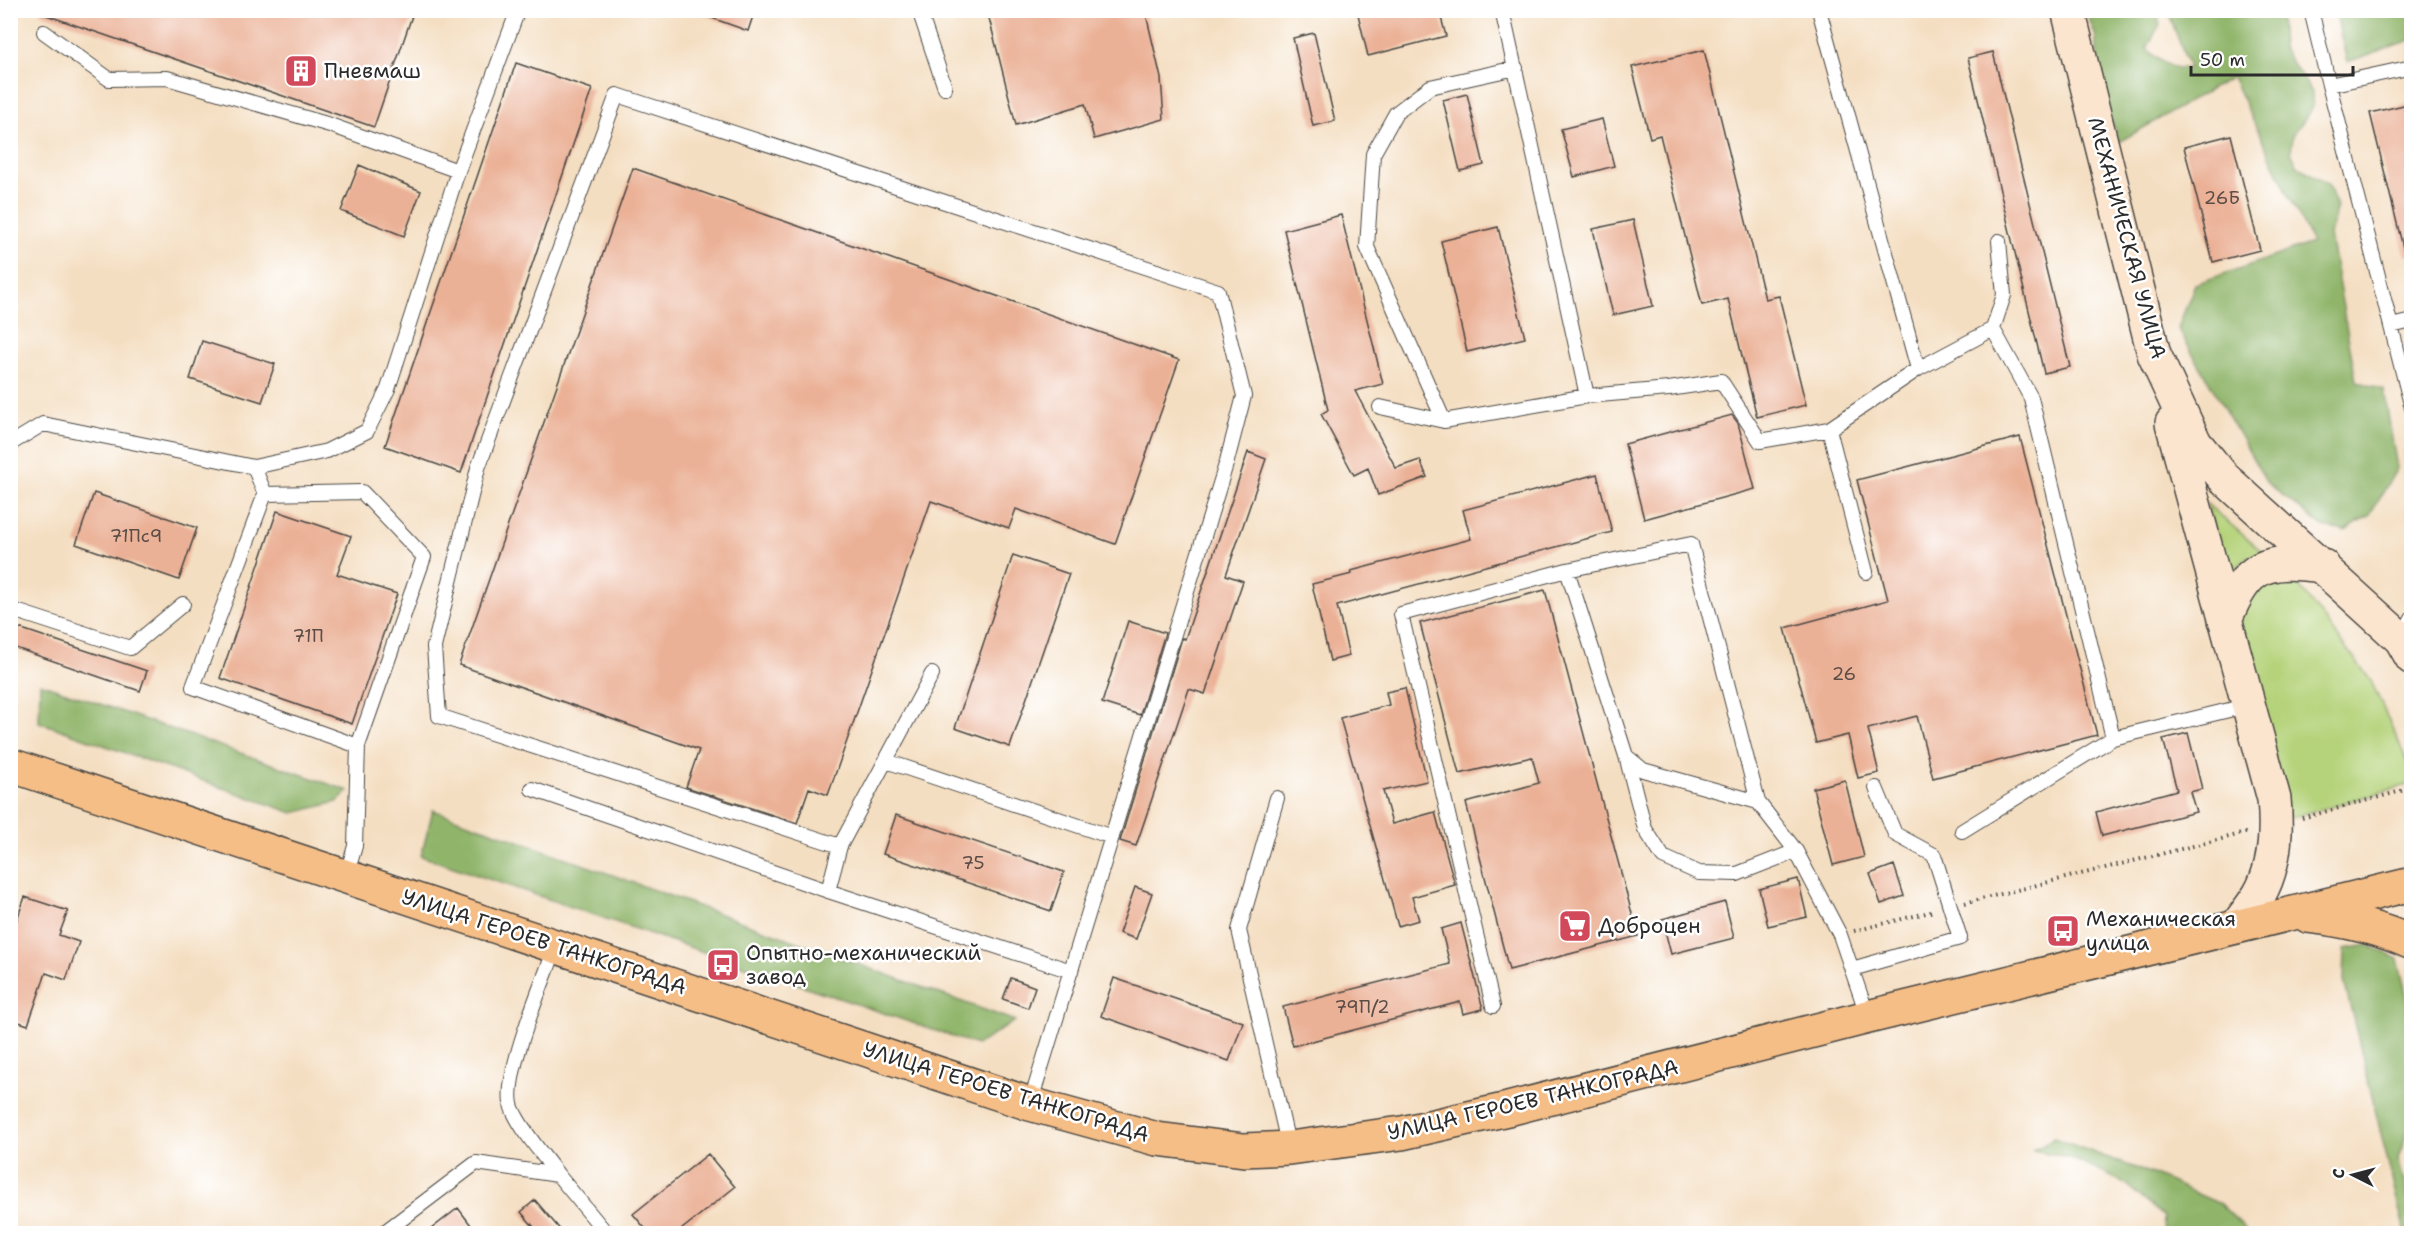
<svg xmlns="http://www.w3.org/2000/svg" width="2422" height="1244" font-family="'Shantell Sans',sans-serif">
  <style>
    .green { fill: #b5d37a; stroke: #707f52; stroke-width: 1.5 }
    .forest { fill: #90b56a; stroke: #5e704a; stroke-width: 1.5 }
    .building { fill: #ebb196 }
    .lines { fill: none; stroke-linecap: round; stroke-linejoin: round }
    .lane-casing { stroke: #494642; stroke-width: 16 }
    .secondary-casing { stroke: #494642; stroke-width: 36 }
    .primary-casing { stroke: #494642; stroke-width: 36 }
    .path { stroke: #494642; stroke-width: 4; stroke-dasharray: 1.5 4.5; stroke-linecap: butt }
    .lane { stroke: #fff; stroke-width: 14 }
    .secondary { stroke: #fbe5cf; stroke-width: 33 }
    .primary { stroke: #f6be87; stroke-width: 33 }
    .labels { text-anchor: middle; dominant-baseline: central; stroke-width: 5; stroke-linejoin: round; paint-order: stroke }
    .number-label { font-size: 18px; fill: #5b4c46 }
    .poi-label { font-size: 21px; fill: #2b2b2b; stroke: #fff; text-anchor: start }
    .street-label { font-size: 21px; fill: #2b2b2b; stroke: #fff }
  </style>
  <rect width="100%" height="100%" fill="#fff"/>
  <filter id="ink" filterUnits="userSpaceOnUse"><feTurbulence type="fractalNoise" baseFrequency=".0167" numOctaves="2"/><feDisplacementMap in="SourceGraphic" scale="12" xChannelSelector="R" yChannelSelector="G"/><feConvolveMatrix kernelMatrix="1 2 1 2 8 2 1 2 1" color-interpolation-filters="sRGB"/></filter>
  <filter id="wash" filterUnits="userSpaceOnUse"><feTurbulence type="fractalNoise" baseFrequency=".008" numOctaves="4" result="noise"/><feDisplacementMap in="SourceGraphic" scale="24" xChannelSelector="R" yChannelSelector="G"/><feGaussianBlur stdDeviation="1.35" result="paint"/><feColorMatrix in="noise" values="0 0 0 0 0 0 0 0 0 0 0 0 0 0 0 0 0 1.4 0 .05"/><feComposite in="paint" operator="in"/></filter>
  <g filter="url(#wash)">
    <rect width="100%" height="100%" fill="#f4dec1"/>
    <path class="green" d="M2207 504 2265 554 2247 557 2227 579Z
      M2268 582 2299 586 2371 681 2411 770V784L2289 818 2239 634 2244 605Z"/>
    <path class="forest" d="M2086 11H2156L2160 24 2147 48C2156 61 2173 70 2189 68L2168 11H2280L2282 48 2312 92 2313 107 2293 135 2291 152 2297 165 2328 185 2337 206 2330 235 2356 381 2384 390 2397 468 2370 515 2345 531 2323 527 2267 483 2178 328 2195 284 2312 243 2232 77 2119 142 2103 99 2095 34Z
      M2335 11H2411V40L2347 62Z
      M40 683 349 791 337 802 293 813 39 722Z
      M433 810 1015 1021 977 1045 421 856Z
      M2368 945 2398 959 2412 1019 2411 1121 2398 1158 2411 1209V1233H2405L2344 981 2345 949Z
      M2054 1138 2152 1174 2220 1204 2250 1233H2163L2164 1217 2123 1182 2068 1157 2032 1150Z"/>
    <g id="blocks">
      <path class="building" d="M41 10H414L374 127 40 13Z
        M699 10H755L748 31 698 13Z
        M987 10H1145L1161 78 1164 119 1094 139 1085 104 1016 125Z
        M1357 10H1439L1446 36 1368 56Z
        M1314 33 1335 121 1313 126 1293 38Z
        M1704 50 1765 299 1779 296 1806 405 1757 417 1728 299 1702 305 1660 135 1650 138 1632 67Z
        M1993 52 2070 367 2044 373 1968 58Z
        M516 63 592 89 461 473 385 446Z
        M1467 94 1484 165 1460 171 1443 100Z
        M2412 103V255L2405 256 2370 113Z
        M1602 119 1614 166 1574 177 1561 129Z
        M2231 135 2260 250 2213 262 2184 147Z
        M359 165 421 191 404 236 341 211Z
        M633 168 1179 360 1115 544 1016 509 1009 528 931 501 828 795 809 788 797 823 686 787 699 750 459 665Z
        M1341 215 1383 384 1355 391 1396 468 1420 460 1427 477 1378 495 1368 468 1354 475 1321 414 1328 410 1284 230Z
        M1633 220 1653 306 1613 315 1593 229Z
        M1498 227 1525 338 1467 352 1441 241Z
        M202 341 275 364 262 402 190 379Z
        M1732 415 1738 423 1755 489 1644 519 1625 444Z
        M2020 437 2097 735 1933 778 1917 716 1868 729 1879 773 1858 778 1848 735 1816 743 1785 628 1888 600 1857 480Z
        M1248 452 1266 459 1226 575 1243 581 1205 694 1189 689 1136 846 1120 841 1182 638 1185 639Z
        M1597 474 1612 532 1337 606 1349 656 1330 661 1312 584 1352 574 1351 571 1471 539 1463 510Z
        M94 493 197 528 179 580 76 544Z
        M277 511 351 536 337 574 397 594 352 724 220 678Z
        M1013 555 1069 574 1010 747 955 728Z
        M1545 590 1638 936 1509 970 1466 803 1539 783 1532 757 1459 774 1420 623Z
        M1128 621 1165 633 1140 715 1102 703Z
        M10 625 147 671 140 691 10 646Z
        M1405 688 1427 781 1383 791 1392 824 1435 812 1455 885 1412 897 1419 920 1398 926 1340 718 1389 705 1386 692Z
        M2188 733 2202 789 2190 792 2196 812 2102 836 2096 812 2177 790 2163 739Z
        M1845 780 1864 857 1833 865 1813 788Z
        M896 815 1064 872 1051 911 883 854Z
        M1894 865 1904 896 1881 904 1870 874Z
        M1798 879 1807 917 1768 926 1759 889Z
        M1135 887 1152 893 1136 939 1119 933Z
        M25 897 68 911 59 935 79 942 66 980 46 973 28 1025 10 1019V939Z
        M1725 902 1734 938 1671 954 1662 919Z
        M1461 923 1483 1009 1463 1014 1460 1002 1293 1046 1283 1007 1450 964 1441 929Z
        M1011 978 1035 987 1028 1008 1003 999Z
        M1114 978 1243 1022 1229 1061 1101 1016Z
        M708 1154 735 1187 677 1233H649L633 1214Z
        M535 1200 563 1233H539L521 1212Z
        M458 1208 477 1233H426Z"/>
    </g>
  </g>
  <g filter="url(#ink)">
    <use href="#blocks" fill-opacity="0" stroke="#494642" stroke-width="1.5"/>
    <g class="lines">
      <g class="lane-casing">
        <path id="lane" d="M919 10 945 88
          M1502 10 1587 396
          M1819 10 1918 369
          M2311 10 2329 85
          M44 32 109 79 167 78 330 125 458 171
          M2412 67 2329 85 2412 408
          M2391 326 2412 321
          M1993 329 2031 398 2113 738
          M1380 407 1444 421 1587 396 1669 389 1721 381 1760 441 1829 429 1918 369 1993 329 2004 295 1999 241
          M1444 421 1367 247 1373 154 1396 113 1430 87 1516 68
          M1829 429 1866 572
          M10 444 43 424 254 467 327 451 367 431 388 389 458 171 518 10
          M254 467 265 494 193 687 358 746 424 557 362 492 265 494
          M10 609 130 648 183 604
          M2401 639 2412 618
          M932 674 840 846 439 716 434 647 478 468 617 95 1218 291 1244 396 1227 461 1030 1104
          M1626 756 1643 770 1758 802
          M886 761 1112 837
          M532 789 828 891 1071 971
          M1277 798 1239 930 1289 1148
          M1962 831 2113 738 2250 705
          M1796 851 1737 874 1699 873 1663 857 1645 829 1626 756 1567 570 1691 544 1758 802 1796 851 1840 935 1868 1017
          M346 877 355 846 358 746
          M828 891 840 846
          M556 946C545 978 499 1082 513 1110 522 1131 544 1156 558 1175
          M1852 969 1960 938 1934 855 1895 834 1876 788
          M1493 1006 1401 614 1567 570
          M382 1234 476 1163 558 1175 607 1234"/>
      </g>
      <g class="secondary-casing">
        <path id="secondary" d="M2068 10 2154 354 2195 443 2224 478 2401 639 2412 658
          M2172 423 2274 799C2277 830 2275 867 2259 895 2252 906 2244 916 2237 926
          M2225 620C2247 564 2265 558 2323 566"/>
      </g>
      <g class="primary-casing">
        <path id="primary" d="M10 765 1030 1104 1157 1139 1244 1150 1289 1148 1402 1133 1508 1109 1868 1017 2412 884
          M2308 916C2345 920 2378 927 2412 943"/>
      </g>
      <path class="path" d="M2302 818 2412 788
        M1965 903 2249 832
        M1854 931 1934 911"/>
      <use href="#lane" class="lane"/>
      <use href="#secondary" class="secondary"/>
      <use href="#primary" class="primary"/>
    </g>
  </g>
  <defs>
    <g id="building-square" transform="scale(1.725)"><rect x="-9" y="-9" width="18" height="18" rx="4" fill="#d1495b" stroke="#fff"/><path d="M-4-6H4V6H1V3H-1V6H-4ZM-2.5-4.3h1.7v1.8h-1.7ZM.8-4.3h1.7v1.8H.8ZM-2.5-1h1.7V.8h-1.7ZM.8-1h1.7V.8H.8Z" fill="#fff"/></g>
    <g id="supermarket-square" transform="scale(1.725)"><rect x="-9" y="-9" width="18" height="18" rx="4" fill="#d1495b" stroke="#fff"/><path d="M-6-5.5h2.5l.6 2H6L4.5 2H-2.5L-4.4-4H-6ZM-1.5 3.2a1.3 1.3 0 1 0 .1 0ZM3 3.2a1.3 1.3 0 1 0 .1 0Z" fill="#fff"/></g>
    <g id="bus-square" transform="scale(1.725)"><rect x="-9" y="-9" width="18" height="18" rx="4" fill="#d1495b" stroke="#fff"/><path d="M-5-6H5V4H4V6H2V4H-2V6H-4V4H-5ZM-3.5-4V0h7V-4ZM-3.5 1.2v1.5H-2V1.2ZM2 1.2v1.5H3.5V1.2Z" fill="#fff"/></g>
  </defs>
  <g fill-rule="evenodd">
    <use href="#building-square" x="301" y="71"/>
    <use href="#supermarket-square" x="1575" y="926"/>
    <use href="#bus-square" x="2063" y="931"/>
    <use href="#bus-square" x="723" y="965"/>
  </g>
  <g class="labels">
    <g class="number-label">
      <text x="2222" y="198">26Б</text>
      <text x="136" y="536">71Пс9</text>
      <text x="308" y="636">71П</text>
      <text x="1844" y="674">26</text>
      <text x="973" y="863">75</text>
      <text x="1362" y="1007">79П/2</text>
    </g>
    <g class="poi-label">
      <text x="324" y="71">Пневмаш</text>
      <text x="2086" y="919">Механическая<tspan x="2086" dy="24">улица</tspan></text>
      <text x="1598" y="926">Доброцен</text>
      <text x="746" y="953">Опытно-механический<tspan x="746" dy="24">завод</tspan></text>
    </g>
    <g class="street-label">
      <text transform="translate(2127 238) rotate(75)">МЕХАНИЧЕСКАЯ УЛИЦА</text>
      <text transform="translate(544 942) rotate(18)">УЛИЦА ГЕРОЕВ ТАНКОГРАДА</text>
      <text transform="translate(1006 1092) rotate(17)">УЛИЦА ГЕРОЕВ ТАНКОГРАДА</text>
      <text transform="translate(1533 1100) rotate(-13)">УЛИЦА ГЕРОЕВ ТАНКОГРАДА</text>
    </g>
  </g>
  <rect width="2422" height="1244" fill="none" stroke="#fff" stroke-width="36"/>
  <g transform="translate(2353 1175) rotate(276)" stroke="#ffffff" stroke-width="4.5" paint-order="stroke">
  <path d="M0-4.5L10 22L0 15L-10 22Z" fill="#2b2b2b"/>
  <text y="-9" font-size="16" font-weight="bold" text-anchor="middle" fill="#2b2b2b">С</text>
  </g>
  <path d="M2191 66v9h162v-9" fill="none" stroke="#2b2b2b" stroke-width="3"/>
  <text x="2200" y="66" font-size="18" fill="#2b2b2b" stroke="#ffffff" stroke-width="4.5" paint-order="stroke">50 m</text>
</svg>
